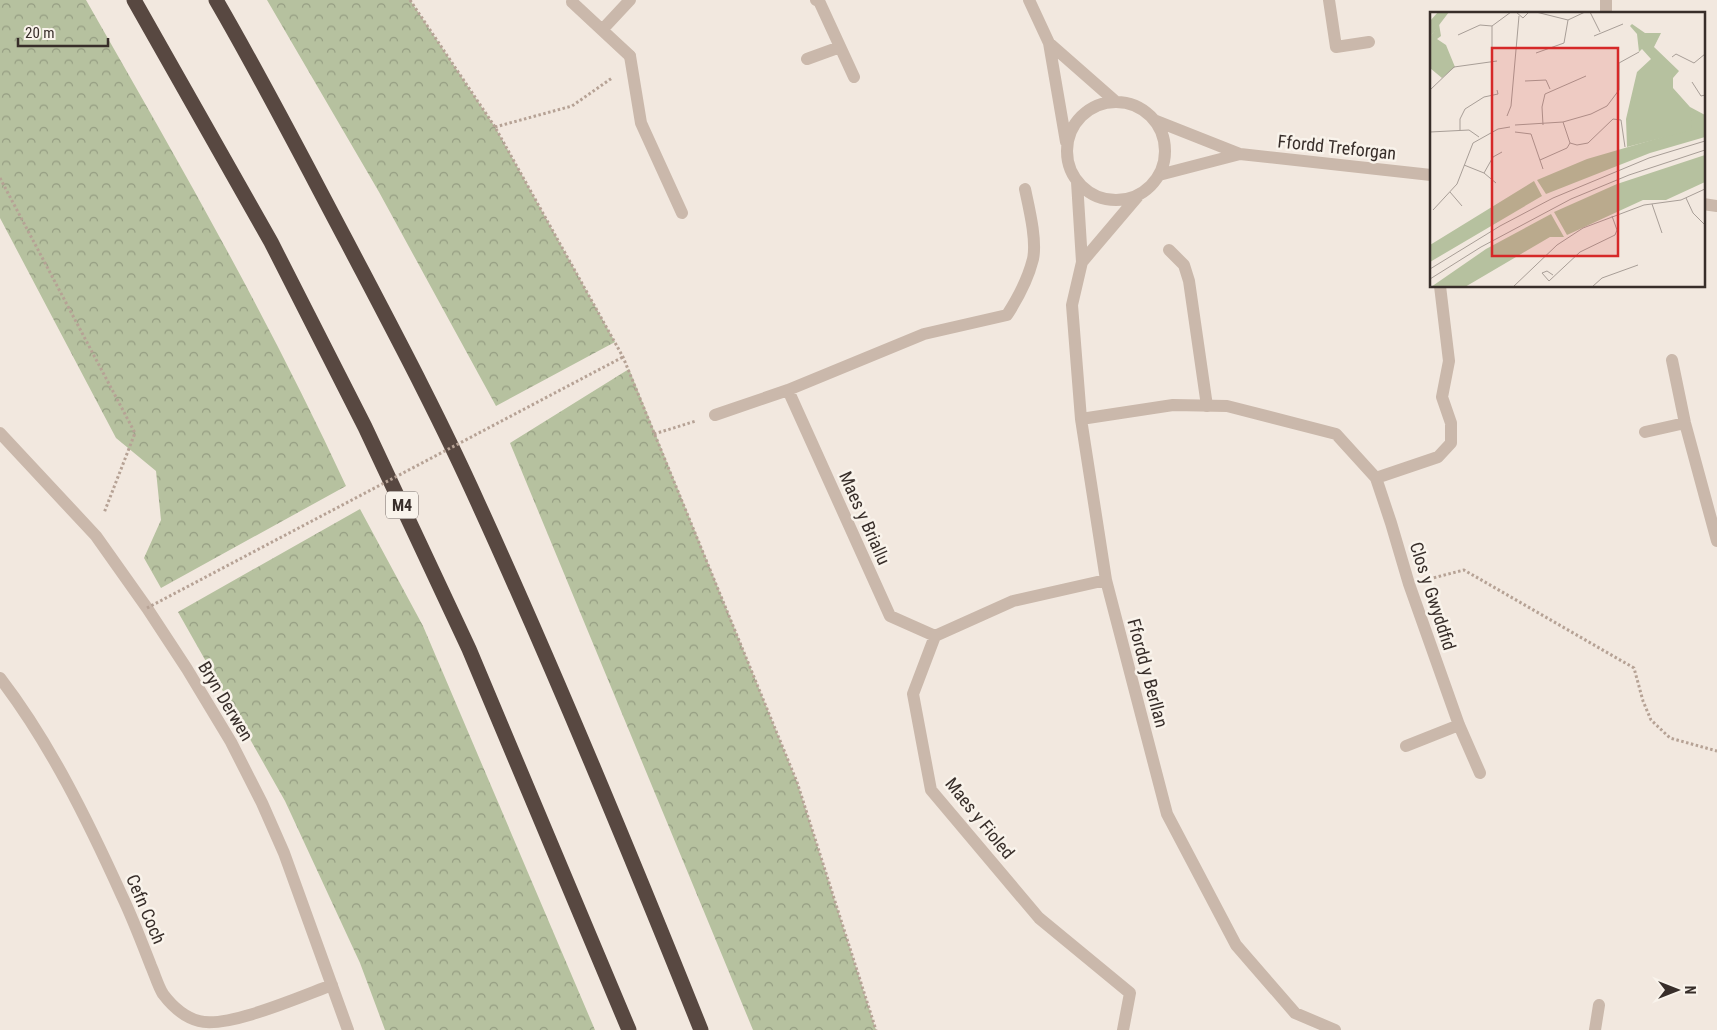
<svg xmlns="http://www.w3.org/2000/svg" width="1717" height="1030" font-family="'Roboto Condensed',sans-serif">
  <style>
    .forest { fill: url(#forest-crowns) }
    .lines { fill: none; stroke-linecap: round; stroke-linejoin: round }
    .path { stroke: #b6a295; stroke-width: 3; stroke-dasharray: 2.5 2.5; stroke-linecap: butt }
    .lane { stroke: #cab8ab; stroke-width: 12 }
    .street { stroke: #cab8ab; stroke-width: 12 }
    .highway { stroke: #584841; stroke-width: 15 }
    .path-bridge { stroke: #b6a295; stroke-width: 3; stroke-dasharray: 2.5 2.5; stroke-linecap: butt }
    .labels { text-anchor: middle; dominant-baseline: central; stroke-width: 5; stroke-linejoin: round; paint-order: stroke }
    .shield { fill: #f9f3eb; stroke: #726964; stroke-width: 1 }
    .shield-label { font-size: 16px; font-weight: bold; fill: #382e2a }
    .street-label { font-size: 18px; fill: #382e2a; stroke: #f9f3eb }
    .inset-road { fill: none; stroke: #a89e97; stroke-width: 1 }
    .view { fill: #d62828; fill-opacity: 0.15; stroke: #d62828; stroke-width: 2.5 }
    .inset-edge { fill: none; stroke: #382e2a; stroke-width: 2.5 }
  </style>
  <defs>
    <pattern id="forest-crowns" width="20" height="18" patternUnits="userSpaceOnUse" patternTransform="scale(1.25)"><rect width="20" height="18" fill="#b6c19f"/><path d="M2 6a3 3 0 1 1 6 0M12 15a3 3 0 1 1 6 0" fill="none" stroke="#959d82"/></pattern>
  </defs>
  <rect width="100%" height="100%" fill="#f2e8df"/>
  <path class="forest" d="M0 0H86C177 159 269 319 346 486L161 588 144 558 161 520 156 471 116 438 0 218Z
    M267 0H410L495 127 615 342 496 406 379 192Z
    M629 369 797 782 876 1030H753L510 443Z
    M360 509 423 626 595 1030H385L360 963 285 801 178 612Z"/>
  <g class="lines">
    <path class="path" d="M410 0 495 127 623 357 797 782 876 1030
      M495 127 572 106 612 78
      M0 178 135 433 104 513
      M654 434 696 421
      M1429 579 1464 570 1634 668 1643 701 1651 720 1670 738 1717 751"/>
    <path class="lane" d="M630 56 641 123 682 213
      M1169 250 1184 265 1189 281 1207 406"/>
    <path class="street" d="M816 0 819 1 854 77
      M1029 0 1049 43 1066 142
      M1329 0 1336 47 1369 42
      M1606 0V14
      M572 2 630 56
      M602 30 630 0
      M1049 43 1115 101
      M807 59 840 47
      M1067 151a49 49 0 1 1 98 0a49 49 0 1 1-98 0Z
      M1154 120 1240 154 1431 175
      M1159 175 1240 154
      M1077 182 1082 262 1072 305 1081 419 1106 580 1167 814 1236 945 1295 1013 1335 1030
      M1703 204 1717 206
      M1082 262 1138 196
      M1672 360 1685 423 1717 541
      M788 390 890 616 935 636
      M715 415 788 390 924 334 1007 315C1018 298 1028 279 1033 259 1037 240 1029 208 1025 189
      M1081 419 1173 405 1227 406 1336 434 1376 478 1391 523 1409 584 1459 725 1480 773
      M1645 432 1685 423
      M0 433 96 536 147 608 187 669 231 742 262 803 284 853 348 1030
      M1376 478 1438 457 1451 443V423L1442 397 1449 361 1440 286
      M1106 580 1013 601 935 636 913 694 931 790 1039 918 1130 993 1123 1030
      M0 678C50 743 88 821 122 896 133 919 142 943 151 966 155 975 158 986 163 994 172 1006 184 1017 199 1021 227 1029 302 996 332 985
      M1406 746 1459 725
      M1595 1030 1599 1005"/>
    <path class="highway" d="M134 0 271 242 365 427 469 649 629 1030
      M216 0C262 79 304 161 347 242 392 328 438 414 478 503 557 676 630 853 701 1030"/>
    <path class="path-bridge" d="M147 608 623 357"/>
  </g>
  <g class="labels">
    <rect class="shield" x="386" y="491.5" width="32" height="27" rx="4"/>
    <g class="shield-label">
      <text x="402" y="505">M4</text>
    </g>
    <g class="street-label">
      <text transform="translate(1337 147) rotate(6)">Ffordd Treforgan</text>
      <text transform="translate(865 518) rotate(66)">Maes y Briallu</text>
      <text transform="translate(1433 596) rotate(72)">Clos y Gwyddfid</text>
      <text transform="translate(1148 673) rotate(75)">Ffordd y Berllan</text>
      <text transform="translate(226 701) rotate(59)">Bryn Derwen</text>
      <text transform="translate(980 818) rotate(51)">Maes y Fioled</text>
      <text transform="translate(146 909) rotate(67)">Cefn Coch</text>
    </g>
  </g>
  <g transform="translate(1430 12)">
    <rect width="275" height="275" fill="#f2e8df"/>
    <path d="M9 12 11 24 7 27 16 33 25 55 12 66 0 56V25Z" fill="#b6c19f"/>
    <path d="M8 0H19L0 25V9ZM260 95 275 103V125L220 141 116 182 107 168 157 147 260 117 248 96ZM275 143V170L236 188H213L137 223 124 200 187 172ZM104 169 112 184 0 250V233ZM121 202 134 225H120L35 275H1L56 237Z" fill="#b6c19f"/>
    <path d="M202 12 215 21H231L224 35 249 59 243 66V76L260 95 262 118 197 135 196 107 207 60 221 47 212 37 209 40 207 22 200 14Z" fill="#b6c19f"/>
    <path class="inset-road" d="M86 0 93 6 99 0M106 0 138 8 155 0M160 0 170 20M28 23 50 13 62 14M164 24 193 12M106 41 134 31 138 8M242 45 246 42 264 51 275 42M62 49V14L81 0M95 69 116 68 120 77M262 70 271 84 275 83M0 78 24 55 67 49M77 104 81 94 89 4M133 110 140 131 147 133 158 131 183 107 191 108 195 135M85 113 133 110 161 102 177 94 189 78V51L209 40M113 113 112 95 115 82 156 64M30 118V107L35 97 54 85 68 82 67 78M0 120 39 118 49 125M85 120 101 122 113 157M110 148 137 136 140 131M34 153 54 161 66 171M54 161 63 145 72 140M20 180 32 194M256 186 263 201 275 213M222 192 232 221M3 198 27 172 43 131 68 117 80 115M0 257 70 214 123 186 219 146 275 129M123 263 117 259 112 261 119 269 150 240 185 223 187 218 182 204M0 267 51 235 141 187 199 163 275 138M83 275 127 233 153 216 214 193 251 188 275 177M162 275 172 266 208 253"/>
    <path class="view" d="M62 36H188V244H62Z"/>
    <rect width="275" height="275" class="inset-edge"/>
  </g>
  <g transform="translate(1677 990) rotate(90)" stroke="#f9f3eb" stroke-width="4" paint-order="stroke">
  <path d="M0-4L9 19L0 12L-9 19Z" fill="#382e2a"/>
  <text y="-8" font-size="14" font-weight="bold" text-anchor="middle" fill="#382e2a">N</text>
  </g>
  <path d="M18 38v8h90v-8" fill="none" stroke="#382e2a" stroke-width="2.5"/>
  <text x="25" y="38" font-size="15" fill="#382e2a" stroke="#f9f3eb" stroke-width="4" paint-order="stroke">20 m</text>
</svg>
